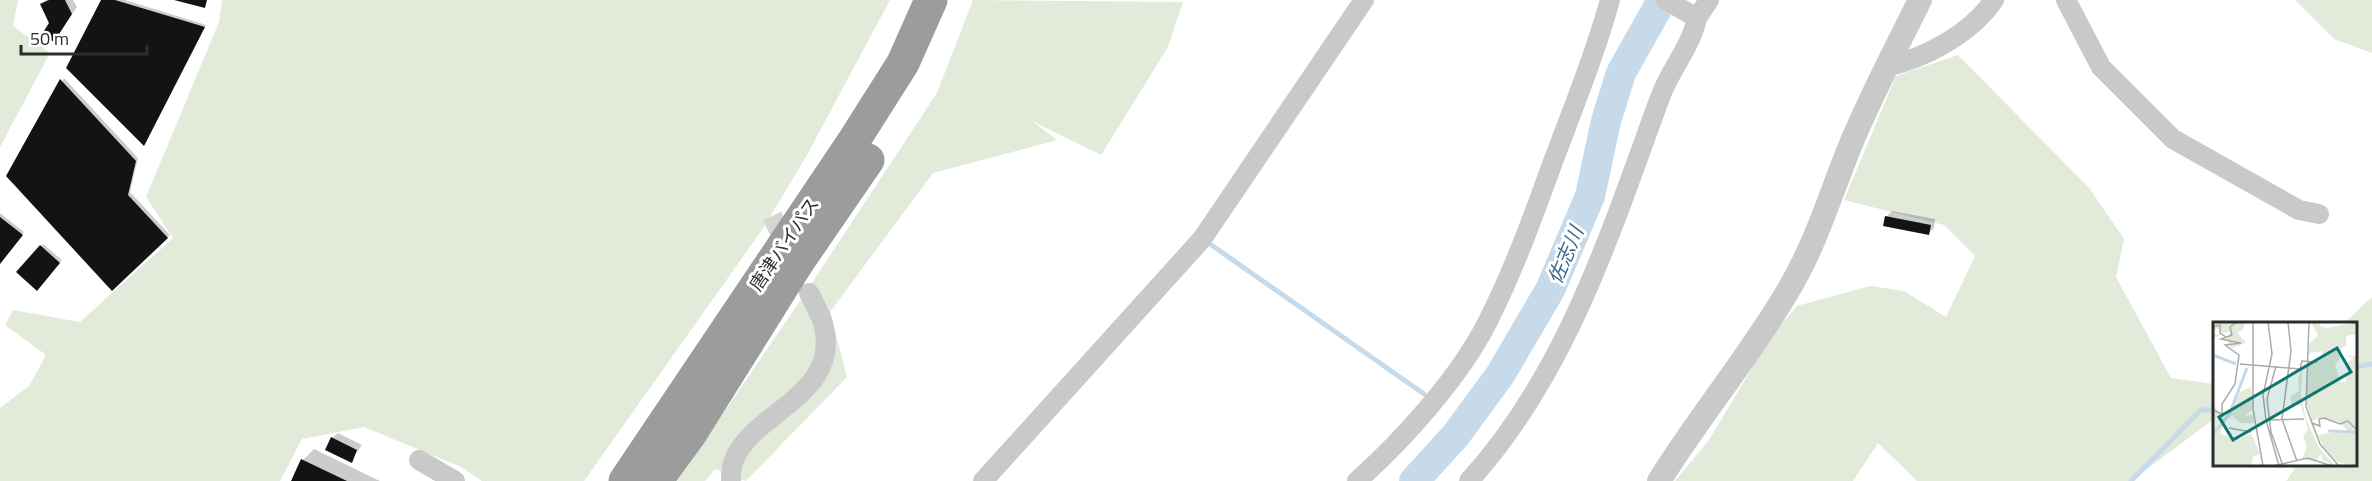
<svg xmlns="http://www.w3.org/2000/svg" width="2372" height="481" font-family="'Titillium Web','Noto Sans JP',sans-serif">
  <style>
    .green { fill: #e2eada }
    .shadow { fill: #0003 }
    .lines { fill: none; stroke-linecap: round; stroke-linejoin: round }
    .stream { stroke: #c6daea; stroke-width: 5 }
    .river { stroke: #c6daea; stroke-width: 30 }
    .building { fill: #131313 }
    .minor-tunnel { stroke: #d5d5d5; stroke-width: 20; stroke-dasharray: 20 10; stroke-linecap: butt }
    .minor { stroke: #c9c9c9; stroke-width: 20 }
    .tertiary { stroke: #c9c9c9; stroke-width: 24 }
    .trunk { stroke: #9c9c9c; stroke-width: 33 }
    .labels { text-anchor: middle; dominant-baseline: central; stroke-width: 6; stroke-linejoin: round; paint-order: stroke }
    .street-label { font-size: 18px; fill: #2c2c2c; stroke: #fff }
    .water-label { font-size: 20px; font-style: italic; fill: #3c698d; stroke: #fff }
    .inset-river { fill: none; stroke: #c6daea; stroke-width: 3 }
    .inset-road { fill: none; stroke: #ababab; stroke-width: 1.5 }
    .view { fill: #0f766e; fill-opacity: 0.15; stroke: #0f766e; stroke-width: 3 }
    .inset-edge { fill: none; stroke: #2c2c2c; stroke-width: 3 }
  </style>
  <rect width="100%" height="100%" fill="#fff"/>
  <path class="green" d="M0 0H18L13 26 50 53 0 147Z
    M222 0H890L807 155 764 227 584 481H482L461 467 364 427 302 439 280 481H0V408L29 386 46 355 5 325 13 310 80 322 173 238 146 197 219 22Z
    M973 0 1183 2 1168 47 1101 155 1032 121 1057 140 933 173 830 312 847 377 746 481 715 469 705 481H677L800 301 937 93Z
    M2295 0H2372V53L2334 39Z
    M1958 55 2090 189 2124 239 2116 277 2171 378 2214 384V419L2131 481H1917L1878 443 1853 481H1675L1709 440 1770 338 1797 306 1870 286 1904 291 1946 317 1975 256 1944 225 1844 200 1896 76Z
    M2372 297V481H2286L2297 465 2356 464V324L2344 323Z"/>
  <path class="shadow" d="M46 0H73L77 7 54 40 42 4Z
    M103 0H125L206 25 146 142Z
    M64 78 138 158 130 192 170 235 112 288 8 176Z
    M1892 211 1935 219 1934 228 1928 234 1886 217Z
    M0 213 24 232 0 263Z
    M43 244 62 260 36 288 18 272Z
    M338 433 362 445 351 461 332 438Z
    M314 449 380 481H292L303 460Z"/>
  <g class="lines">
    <path class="stream" d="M1210 244 1424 394
      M2356 367 2372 364
      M2131 481 2201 410H2214"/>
    <path class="river" d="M1414 481 1456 435 1500 375 1550 290 1590 196 1606 121 1621 73 1662 0"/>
  </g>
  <path class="building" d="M49 0H65L72 14 54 42 42 34 49 23 40 4Z
    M101 0H115L205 27 144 146 66 68Z
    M174 0H207L205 8Z
    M60 79 136 161 128 195 168 238 112 291 6 176Z
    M1885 216 1931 225 1929 235 1883 226Z
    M0 217 23 235 0 264Z
    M40 245 60 263 37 291 16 272Z
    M331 437 357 450 352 463 325 450Z
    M301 459 347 481H291Z"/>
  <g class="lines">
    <path class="minor-tunnel" d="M772 216 788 250"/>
    <path class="minor" d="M2066 0 2101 67 2173 139 2299 210 2319 214
      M1697 18 1709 0
      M1886 67C1925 58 1971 34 1994 0
      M419 460 455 481
      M731 481C731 475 731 468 733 463 748 413 844 396 823 323 820 313 814 303 809 293
      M983 481 1202 239 1364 0
      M1357 481C1403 440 1459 378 1487 323 1514 270 1534 214 1554 159 1574 106 1595 54 1610 0
      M1469 481C1568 372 1611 230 1661 95 1671 68 1691 47 1697 18L1666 0"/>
    <path class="tertiary" d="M1659 481C1700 415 1750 356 1789 289 1817 242 1832 189 1853 139 1873 92 1897 46 1920 0"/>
    <path class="trunk" d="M625 481 853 142 903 63 931 0
      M656 481 691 433 798 262 868 160"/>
  </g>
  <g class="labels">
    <g class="street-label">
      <text transform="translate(784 244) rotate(-56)">唐津バイパス</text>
    </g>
    <g class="water-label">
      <text transform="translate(1565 255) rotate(-67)">佐志川</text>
    </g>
  </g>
  <g transform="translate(2213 322)">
    <rect width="144" height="144" fill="#fff"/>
    <path d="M0 0H32L30 8 24 10 33 21 18 26 13 17 18 9 10 11 4 6 1 12 8 13 0 16ZM98 0H108L107 4 114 6 144 0V12L133 14V24L128 26V35L122 43 128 60H133V54L137 52 133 42 140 36 131 33 144 34V144L124 140 110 124 97 98 93 77 95 40 110 37 109 29 96 31V22L105 13ZM105 96 126 100 134 108 105 113 99 99ZM90 45 88 73 93 97 105 124 122 144 109 138 108 132 102 140 89 137 94 124 90 115 95 107 88 84 78 82V74L86 69 85 56ZM38 65 39 87 32 94 40 93 41 101H28L19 94 13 96 7 112 26 117 38 111 47 132 40 135 38 144H0V83L11 95 15 93 27 70Z" fill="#e2eada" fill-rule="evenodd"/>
    <path class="inset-river" d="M0 33 23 42M115 109 144 110M0 112 16 93 34 46"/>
    <path class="inset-road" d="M40 0V87L50 144M55 0 59 32 50 73 53 98 91 97M75 0 78 29 69 97 84 139M96 0 93 85 107 122 126 144M0 5 7 3V11L13 15M27 42 87 47 89 39 104 40M63 44 54 77 58 110 70 144M0 88 9 92V82L22 62 26 33 12 23 28 21 8 17 19 13 17 5 24 0M53 98 66 144M99 101 107 104 106 97 111 96 127 102 135 99 144 108M16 106 38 110M60 144 95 136 119 144"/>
    <path class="view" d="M124 26 138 50 20 118 6 95Z"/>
    <rect width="144" height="144" class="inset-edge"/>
  </g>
  <path d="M21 45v9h126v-9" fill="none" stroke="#2c2c2c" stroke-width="3"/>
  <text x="30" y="45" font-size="18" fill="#2c2c2c" stroke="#ffffff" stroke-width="4.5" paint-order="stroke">50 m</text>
</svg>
